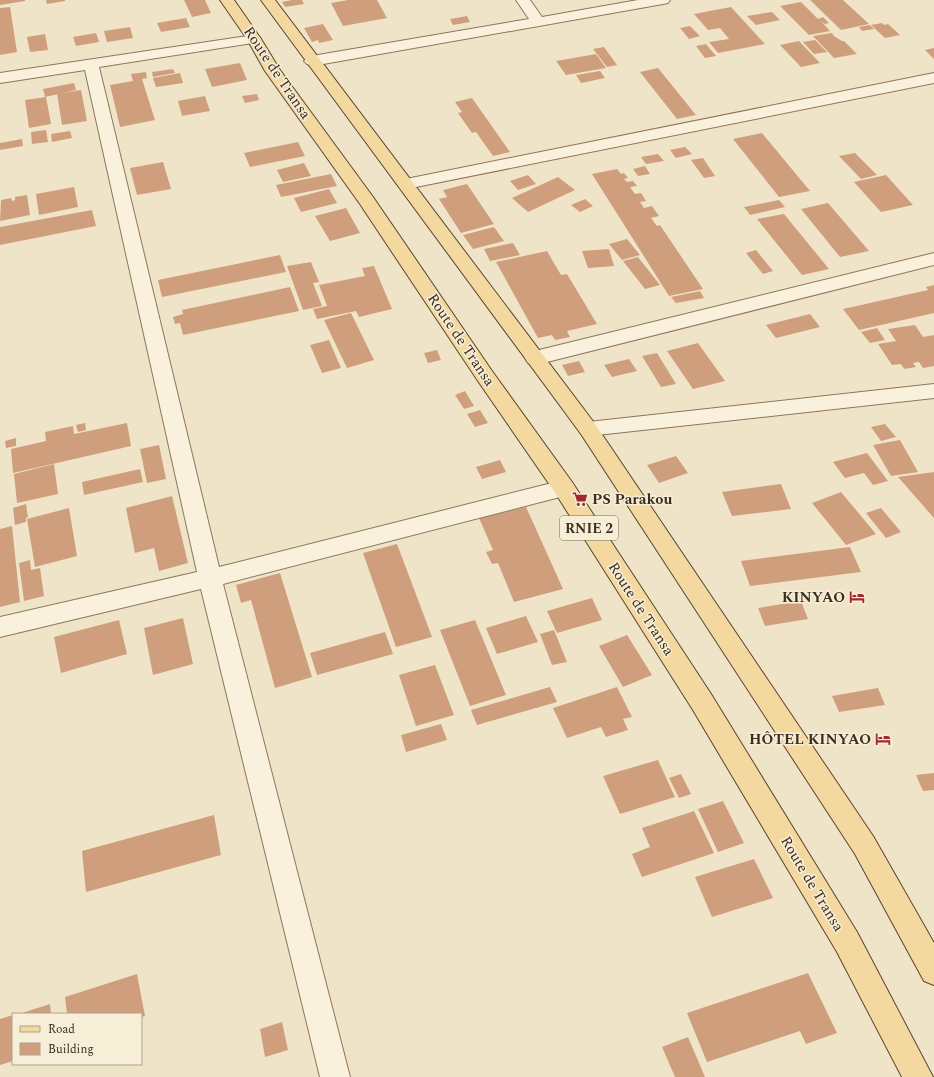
<svg xmlns="http://www.w3.org/2000/svg" width="934" height="1077" font-family="Spectral,serif">
  <style>
    .building { fill: #cf9f7d }
    .lines { fill: none; stroke-linecap: round; stroke-linejoin: round }
    .street-casing { stroke: #8d765c; stroke-width: 2 }
    .primary-casing { stroke: #5b4430; stroke-width: 2 }
    .street { fill: #faf1dc; fill-rule: evenodd }
    .primary { fill: #f3d9a0; fill-rule: evenodd }
    .labels { text-anchor: middle; dominant-baseline: central; stroke-width: 3; stroke-linejoin: round; paint-order: stroke }
    .shield { fill: #f7eed8; stroke: #756857; stroke-width: 1 }
    .shield-label { font-size: 14px; font-weight: bold; fill: #3d2e20 }
    .street-label { font-size: 15px; fill: #3d2e20; stroke: #f7eed8 }
    .poi-label { font-size: 15px; font-weight: bold; fill: #3d2e20; stroke: #f7eed8; text-anchor: end }
  </style>
  <rect width="100%" height="100%" fill="#f0e4c8"/>
  <path class="building" d="M0 0H25V1L0 5Z
    M46 0H65V1L47 4Z
    M184 0H205L211 13 192 17Z
    M292 0H302L304 4 285 7 282 2Z
    M348 0H377L387 18 343 26 331 3Z
    M810 0H843L869 24 841 30Z
    M801 2 818 19 823 17 829 23 825 24 821 21 830 31 809 35 780 6Z
    M10 7 17 52 0 55V8Z
    M731 7 765 44 718 53 709 42 729 39 720 28 708 30 694 14Z
    M772 12 780 20 756 25 747 16Z
    M467 16 470 22 453 25 450 19Z
    M186 18 190 27 161 32 157 23Z
    M882 23 884 25 888 24 900 35 885 38 871 25Z
    M323 24 333 40 319 43 318 40 312 42 304 28Z
    M870 25 874 29 862 31 859 27Z
    M690 26 700 36 689 39 680 28Z
    M130 27 133 38 107 42 104 31Z
    M96 33 99 42 76 46 73 37Z
    M832 33 834 36 842 41H844L857 54 834 58 813 36Z
    M45 34 48 50 30 52 27 37Z
    M815 40 827 52 814 54 803 42Z
    M799 41 820 63 801 67 780 45Z
    M706 44 716 56 705 58 696 46Z
    M604 47 617 65 607 67 593 49Z
    M934 48V59L925 50Z
    M596 54 606 68 566 75 556 61Z
    M240 63 247 80 212 87 205 69Z
    M658 68 696 115 677 119 640 72Z
    M173 69 175 73 153 77 152 72Z
    M600 71 605 78 581 83 576 75Z
    M146 72 147 78 142 79 155 120 120 127 110 85 133 81 131 74Z
    M180 73 183 83 156 87 153 78Z
    M74 83 76 90 45 97 43 89Z
    M81 90 87 121 62 125 57 94Z
    M257 94 259 100 245 103 242 96Z
    M205 96 210 111 182 116 178 101Z
    M46 97 51 124 29 128 25 100Z
    M472 98 510 152 493 156 476 132 472 133 458 113 462 112 455 102Z
    M46 130 48 142 32 144 31 132Z
    M70 131 72 138 52 142 51 134Z
    M762 133 810 191 779 197 733 139Z
    M22 139 23 146 0 150V143Z
    M298 142 305 156 250 167 244 153Z
    M685 147 692 154 676 158 670 150Z
    M855 153 877 175 861 179 839 156Z
    M658 154 664 161 646 164 641 157Z
    M703 158 715 176 704 178 691 160Z
    M163 162 171 189 137 195 130 168Z
    M304 163 311 176 283 182 277 170Z
    M645 166 650 174 638 176 633 169Z
    M617 169 621 174 624 173 628 178 624 179 627 182 633 181 637 186 630 187 635 194 641 193 646 201 640 202 644 208 652 206 659 216 651 218 657 226 660 225 703 289 669 296 592 174Z
    M331 174 337 186 281 197 276 185Z
    M528 175 536 184 518 190 510 181Z
    M886 175 913 205 881 212 854 182Z
    M558 177 575 190 528 212 512 198Z
    M467 184 494 224 461 233 439 199 447 197 443 190Z
    M74 187 78 207 39 215 36 194Z
    M329 189 337 203 301 212 294 198Z
    M27 195 30 215 0 221 1 200 11 198 12 201 15 200V197Z
    M585 199 593 206 580 212 571 205Z
    M779 200 785 207 750 215 744 207Z
    M828 203 869 251 840 257 801 209Z
    M346 208 360 233 330 241 315 216Z
    M92 210 96 226 0 245V227Z
    M784 214 829 269 802 275 757 219Z
    M494 227 504 241 473 249 463 235Z
    M627 239 640 255 622 260 609 244Z
    M513 243 520 255 490 261 484 249Z
    M609 249 614 266 588 268 582 251Z
    M756 250 773 271 763 274 746 253Z
    M547 251 561 275 567 274 597 324 567 331 570 337 555 340 552 335 538 338 496 262Z
    M280 255 286 272 162 297 158 280Z
    M638 257 660 285 645 289 623 261Z
    M311 262 319 282 313 283 322 306 303 310 287 266Z
    M374 266 392 309 359 317 356 311 317 319 313 309 327 306 319 285 365 276 362 268Z
    M934 285V313L859 330 843 309 928 290 926 287Z
    M290 287 299 311 183 335 180 323 175 324 173 317 183 314 182 310Z
    M700 291 704 298 676 303 671 297Z
    M351 313 374 360 347 368 324 320Z
    M810 314 820 327 776 338 766 325Z
    M915 325 923 337 934 335V366L923 368 919 362 913 363 916 367 904 369 901 364 892 365 878 344 896 341 888 329Z
    M877 328 885 340 870 343 861 332Z
    M329 340 341 368 322 373 310 345Z
    M698 343 725 381 693 389 667 351Z
    M437 350 441 360 428 363 424 353Z
    M657 353 676 384 661 387 642 356Z
    M629 359 637 371 612 377 604 365Z
    M579 361 585 372 568 376 562 365Z
    M465 391 474 406 464 409 455 395Z
    M480 410 488 423 475 427 467 414Z
    M85 423 86 430 78 432 76 425Z
    M127 423 131 446 13 473 11 449 46 441 45 432 73 426 74 434Z
    M885 424 896 437 881 441 871 427Z
    M16 438V446L6 448 5 441Z
    M900 440 918 472 891 476 873 445Z
    M159 445 166 479 147 483 140 449Z
    M867 453 888 481 873 485 864 473 845 478 833 462Z
    M676 456 688 473 659 483 647 465Z
    M500 460 506 472 482 479 476 467Z
    M54 464 58 494 17 503 14 474Z
    M140 469 143 482 84 495 82 482Z
    M934 472V518L898 477Z
    M781 484 791 509 732 516 722 492Z
    M841 492 876 534 846 545 812 503Z
    M172 496 188 563 159 571 154 548 135 553 126 508Z
    M26 504 28 517 26 518V522L15 525 13 508Z
    M526 507 563 589 514 602 498 563 492 564 486 552 493 550 479 518Z
    M69 508 77 556 35 567 27 519Z
    M881 508 901 532 886 538 866 513Z
    M12 526 20 602 0 607V529Z
    M397 544 432 637 396 647 363 553Z
    M850 547 861 572 750 586 741 561Z
    M30 560 31 570 40 568 44 596 24 601 19 563Z
    M280 573 312 677 275 688 251 600 241 603 236 585Z
    M592 598 602 620 557 633 547 611Z
    M801 601 808 619 765 626 758 608Z
    M526 616 538 642 497 654 486 628Z
    M183 618 193 664 153 675 144 628Z
    M119 620 127 654 61 673 54 637Z
    M475 620 506 695 470 706 440 630Z
    M554 630 567 662 552 665 540 634Z
    M385 632 393 654 317 675 310 653Z
    M627 635 652 675 623 687 599 646Z
    M435 665 454 715 416 726 399 675Z
    M550 687 557 702 477 725 471 710Z
    M617 687 632 717 623 719 628 730 606 737 601 727 567 738 553 708Z
    M878 688 885 705 839 712 832 696Z
    M441 724 447 740 406 752 401 735Z
    M658 760 675 797 620 814 603 776Z
    M934 773V790L923 791 916 775Z
    M681 774 691 794 679 798 669 778Z
    M723 801 744 843 718 852 698 809Z
    M694 811 714 853 642 877 632 854 650 847 642 828Z
    M214 815 221 855 86 892 82 851Z
    M754 859 773 898 712 917 695 877Z
    M808 973 837 1033 806 1044 800 1031 707 1062 687 1013Z
    M137 974 145 1016 141 1017V1014H67L65 997Z
    M50 1004 51 1014H19Z
    M13 1015V1061L0 1065V1019Z
    M282 1022 288 1050 265 1057 260 1029Z
    M688 1037 705 1077H675L662 1047Z"/>
  <g class="lines">
    <g class="street-casing">
      <path id="street" d="M516 0H530L542 17 638 0H670L668 3 663 4 312 66 307 64 304 61 307 58 312 56 529 19Z
        M254 35 259 36 261 39 259 42 99 67 219 567 564 480 572 482 575 488 572 494 564 496 223 584 350 1077H320L201 589 0 637V617L197 572 85 70 0 83V73Z
        M934 73V83L406 189 400 188 398 184 400 180 406 179Z
        M934 253V265L535 365 528 363 525 358 528 353 535 351Z
        M934 384V398L588 436 581 434 578 429 581 424 588 422Z"/>
    </g>
    <g class="primary-casing">
      <path id="primary" d="M220 0H234L261 39 280 70 373 197 492 371 572 482 711 694 857 932 933 1077H902L837 952 693 710 556 494 478 381 360 204 265 71 247 39Z
        M261 0H275L595 424 873 836 934 943V985L924 981 855 854 581 434Z"/>
    </g>
    <use href="#street" class="street"/>
    <use href="#primary" class="primary"/>
  </g>
  <defs>
    <g id="supermarket-bare" transform="scale(1.2)"><path d="M-6-5.5h2.5l.6 2H6L4.5 2H-2.5L-4.4-4H-6ZM-1.5 3.2a1.3 1.3 0 1 0 .1 0ZM3 3.2a1.3 1.3 0 1 0 .1 0Z" fill="#9e2a2b" stroke="#f7eed8" stroke-width="2.5" paint-order="stroke"/></g>
    <g id="hotel-bare" transform="scale(1.2)"><path d="M-6-4.5h1.5V1H6V5H4.5V3h-9V5H-6ZM-4 0a1.8 1.8 0 1 1 3.6 0ZM.5 0V-2.5h3Q6-2.5 6 0Z" fill="#9e2a2b" stroke="#f7eed8" stroke-width="2.5" paint-order="stroke"/></g>
  </defs>
  <g fill-rule="evenodd">
    <use href="#supermarket-bare" x="580" y="499"/>
    <use href="#hotel-bare" x="857" y="597"/>
    <use href="#hotel-bare" x="883" y="739"/>
  </g>
  <g class="labels">
    <rect class="shield" x="560" y="516" width="58" height="24" rx="3"/>
    <g class="shield-label">
      <text x="589" y="528">RNIE 2</text>
    </g>
    <g class="street-label">
      <text transform="translate(277 73) rotate(56)">Route de Transa</text>
      <text transform="translate(461 340) rotate(56)">Route de Transa</text>
      <text transform="translate(641 609) rotate(57)">Route de Transa</text>
      <text transform="translate(812 884) rotate(59)">Route de Transa</text>
    </g>
    <g class="poi-label">
      <text x="592" y="499" text-anchor="start">PS Parakou</text>
      <text x="845" y="597">KINYAO</text>
      <text x="871" y="739">HÔTEL KINYAO</text>
    </g>
  </g>
  <rect x="12" y="1013" width="130" height="52" fill="#f7eed8" stroke="#ada18e"/>
  <rect x="20" y="1026" width="20" height="6" fill="#f3d9a0" stroke="#ada18e"/>
  <text x="48" y="1033" font-size="12" fill="#3d2e20">Road</text>
  <rect x="20" y="1043" width="20" height="12" fill="#cf9f7d" stroke="#ada18e"/>
  <text x="48" y="1053" font-size="12" fill="#3d2e20">Building</text>
</svg>
